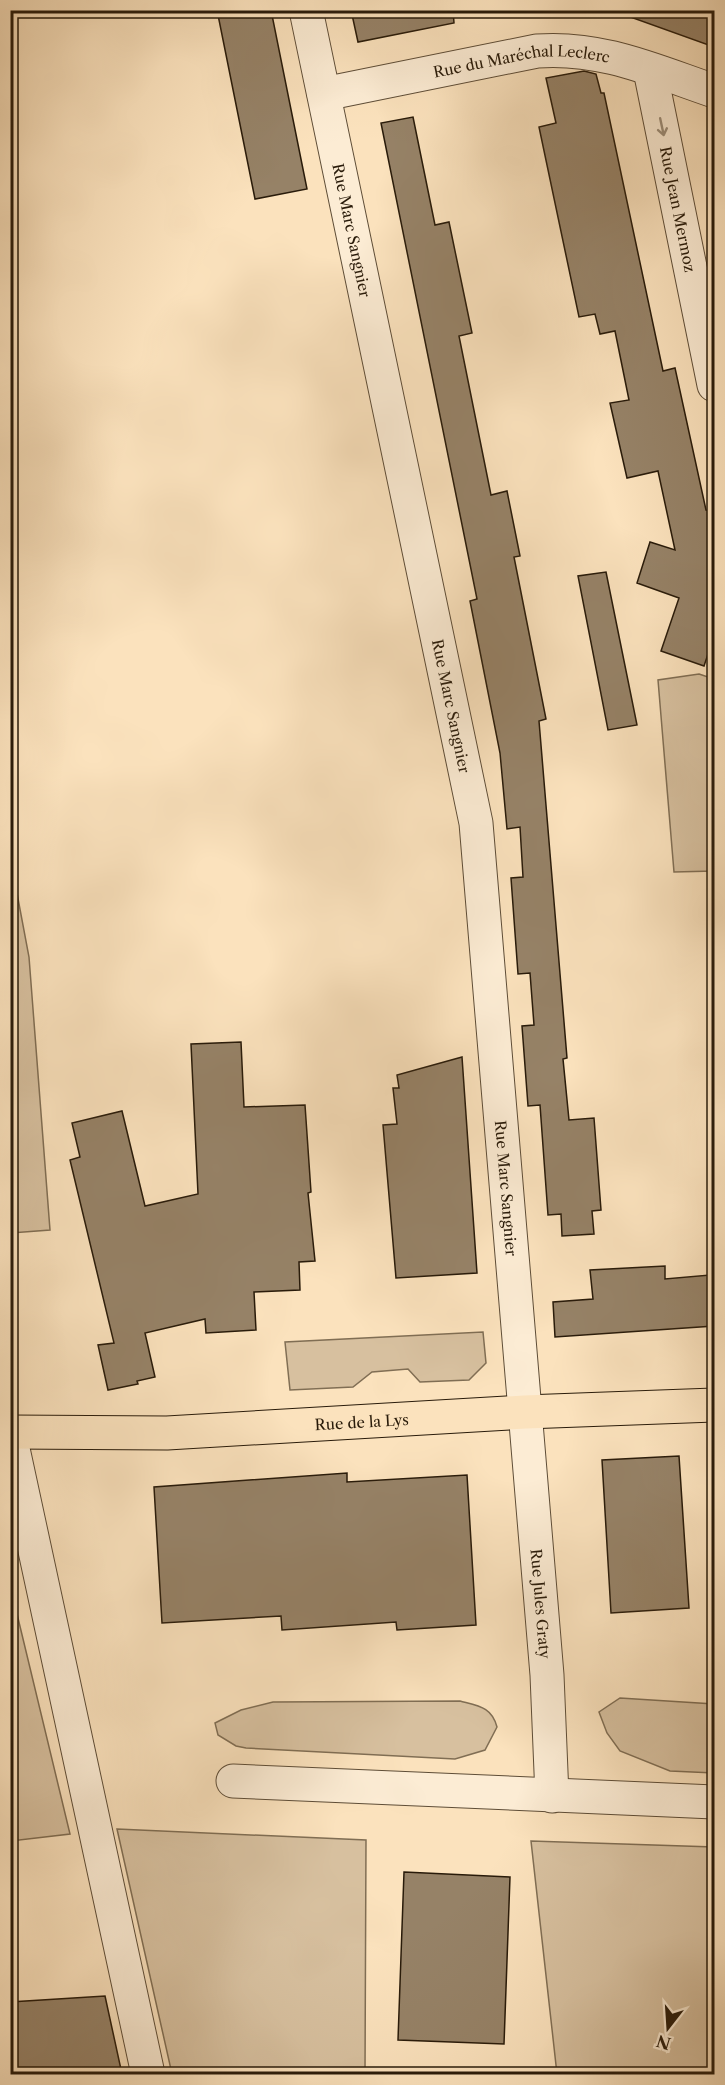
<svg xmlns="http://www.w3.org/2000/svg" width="725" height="2085" font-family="'Libre Caslon Text',serif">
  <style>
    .green { fill: #d7c09f; stroke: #806e54; stroke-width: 1.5 }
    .building { fill: #968267; stroke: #291b0a; stroke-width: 1.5 }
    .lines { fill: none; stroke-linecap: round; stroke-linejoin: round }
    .minor-casing { stroke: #5e4d37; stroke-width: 35 }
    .major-casing { stroke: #291b0a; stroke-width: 35 }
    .minor { stroke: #fcecd4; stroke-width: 33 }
    .major { stroke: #fbe2bd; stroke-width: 33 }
    .oneway { stroke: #9d8e79 }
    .labels { text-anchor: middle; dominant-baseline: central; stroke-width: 4.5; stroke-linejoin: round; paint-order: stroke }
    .street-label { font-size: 15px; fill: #291b0a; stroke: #fcecd4 }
  </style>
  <rect width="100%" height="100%" fill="#fbe2bd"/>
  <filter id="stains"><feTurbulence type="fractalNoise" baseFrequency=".00333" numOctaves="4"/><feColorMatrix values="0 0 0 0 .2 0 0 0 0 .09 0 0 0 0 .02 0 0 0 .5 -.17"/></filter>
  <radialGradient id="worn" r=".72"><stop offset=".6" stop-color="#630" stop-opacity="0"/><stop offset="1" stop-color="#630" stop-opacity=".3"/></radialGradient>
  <path class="green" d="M699 674 714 679V871L674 872 658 680Z
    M10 856 29 957 50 1230 11 1233Z
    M483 1332 486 1363 469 1380 420 1382 408 1369 372 1372 353 1387 290 1390 285 1342Z
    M11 1589 70 1834 11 1841Z
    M620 1698 714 1704V1773L670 1771 620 1751 607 1733 599 1712Z
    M460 1701C479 1706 492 1707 497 1727L485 1750 455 1759 246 1748 236 1746 218 1735 215 1723 241 1710 273 1702Z
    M117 1829 366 1840 365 2074H172Z
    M531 1841 714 1847V2074H557Z"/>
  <path class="building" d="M217 10H271L307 189 255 199Z
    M351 10H453L454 23 358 42Z
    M622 10H714V47L622 14Z
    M584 71 596 74 601 93H604L663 371 675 368 706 510 714 511V636L704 666 661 651 679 598 637 583 650 542 675 550 658 471 627 478 610 403 629 400 615 331 600 334 595 314 579 317 539 127 556 123 546 78Z
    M413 117 435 225 449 222 472 333 459 336 491 495 507 491 520 556 514 557 546 719 539 721 567 1058 563 1059 569 1120 594 1118 601 1210 592 1211 594 1234 562 1236 561 1214 548 1215 540 1105 528 1106 522 1026 534 1025 530 973 518 974 511 878 523 877 520 827 507 829 500 753 470 601 477 599 381 123Z
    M606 572 637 725 608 730 578 576Z
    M241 1042 244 1107 305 1105 311 1192 308 1193 315 1261 299 1262 300 1290 254 1292 256 1330 206 1333 205 1319 145 1333 155 1377 137 1381 138 1384 108 1390 98 1345 114 1343 70 1160 80 1157 72 1123 122 1111 145 1206 198 1194 191 1044Z
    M462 1057 477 1273 396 1278 383 1125 397 1124 393 1088H399L397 1075Z
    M665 1266V1279L710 1275 714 1326 555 1337 553 1302 593 1299 590 1270Z
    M679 1456 689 1608 611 1613 602 1460Z
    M347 1473V1482L467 1475 476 1625 397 1630 396 1622 282 1630 281 1616 162 1623 154 1487Z
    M404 1872 510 1877 504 2044 398 2040Z
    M105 1996 122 2074H10V2002Z"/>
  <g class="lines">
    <g class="minor-casing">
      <g id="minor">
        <path id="s1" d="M306 10 476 823 547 1675 552 1796"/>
        <path id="s2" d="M650 70 714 385"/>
        <path id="s3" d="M324 94 537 51C601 46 655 71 714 91"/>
        <path d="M10 1435 148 2074"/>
        <path d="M233 1781 714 1802"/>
      </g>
    </g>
    <g class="major-casing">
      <g id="major">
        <path id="s4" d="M10 1432 167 1433 525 1412 714 1405"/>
      </g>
    </g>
    <use href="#minor" class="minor"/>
    <use href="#major" class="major"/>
  </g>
  <defs><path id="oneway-shaft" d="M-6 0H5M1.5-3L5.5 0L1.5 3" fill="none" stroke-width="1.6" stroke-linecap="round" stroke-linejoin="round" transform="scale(1.5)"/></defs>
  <use class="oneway" href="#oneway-shaft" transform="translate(662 127) rotate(78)"/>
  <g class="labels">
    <g class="street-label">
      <text stroke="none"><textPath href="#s3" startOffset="201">Rue du Maréchal Leclerc</textPath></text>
      <text stroke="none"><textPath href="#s2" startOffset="142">Rue Jean Mermoz</textPath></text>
      <text stroke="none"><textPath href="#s1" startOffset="225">Rue Marc Sangnier</textPath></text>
      <text stroke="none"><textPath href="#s1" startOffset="711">Rue Marc Sangnier</textPath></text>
      <text stroke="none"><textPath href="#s1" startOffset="1197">Rue Marc Sangnier</textPath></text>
      <text stroke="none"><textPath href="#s4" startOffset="352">Rue de la Lys</textPath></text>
      <text stroke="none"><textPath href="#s1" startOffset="1614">Rue Jules Graty</textPath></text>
    </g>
  </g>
  <rect width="725" height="2085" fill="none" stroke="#fbe2bd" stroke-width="36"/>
  <rect x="12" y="12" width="701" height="2061" fill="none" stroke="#291b0a" stroke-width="3"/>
  <rect x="18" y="18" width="689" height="2049" fill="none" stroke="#291b0a" stroke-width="1.5"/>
  <g transform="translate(668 2028) rotate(197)" stroke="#fcecd4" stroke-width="4.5" paint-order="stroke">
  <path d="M0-4.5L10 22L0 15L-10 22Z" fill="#291b0a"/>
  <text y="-9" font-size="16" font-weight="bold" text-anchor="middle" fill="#291b0a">N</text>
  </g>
  <rect width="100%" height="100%" filter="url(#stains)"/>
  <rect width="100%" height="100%" fill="url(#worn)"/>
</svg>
